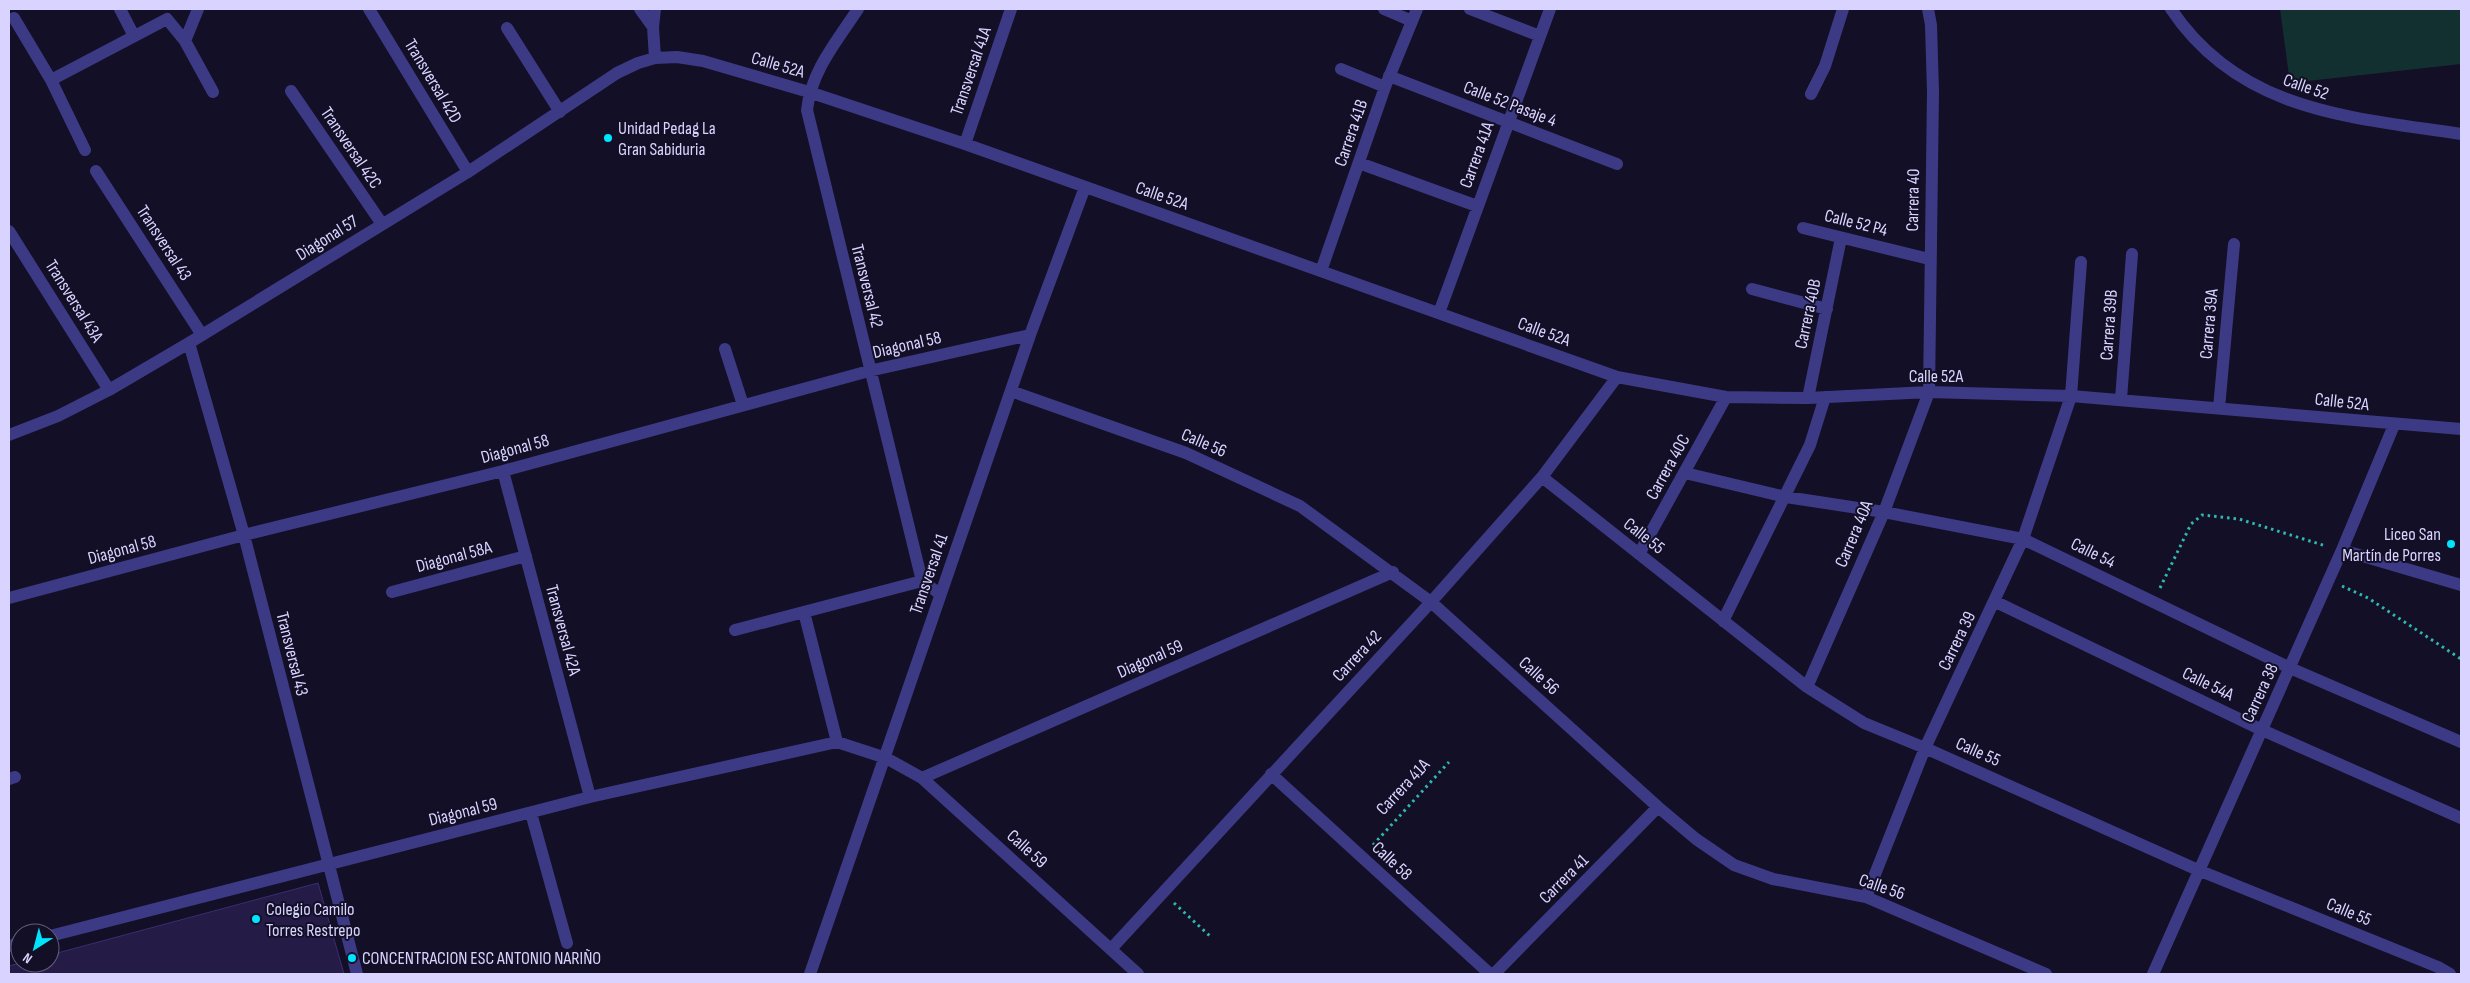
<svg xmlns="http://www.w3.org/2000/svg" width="2470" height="983" font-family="'Sofia Sans Condensed',sans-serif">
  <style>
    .green { fill: #12302f }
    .building { fill: #241b47; stroke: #3b2d73 }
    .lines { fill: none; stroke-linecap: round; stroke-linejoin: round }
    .path { stroke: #2fb8b0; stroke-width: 3; stroke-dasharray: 2.5 4; stroke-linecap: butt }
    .minor { stroke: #3d3a85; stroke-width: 12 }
    .poi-dot { fill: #00e5ff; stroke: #130f26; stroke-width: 2 }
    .labels { text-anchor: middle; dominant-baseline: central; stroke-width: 4; stroke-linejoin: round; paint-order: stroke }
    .street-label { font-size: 18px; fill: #d9d4ff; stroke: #130f26 }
    .poi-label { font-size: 18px; fill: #d9d4ff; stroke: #130f26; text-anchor: start }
  </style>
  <rect width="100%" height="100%" fill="#130f26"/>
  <path class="green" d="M2280 9H2461V64L2290 83Z"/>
  <path class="building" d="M318 883 344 974H9V966L20 963H50V955Z"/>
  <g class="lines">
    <path class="path" d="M2342 586 2368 598 2461 659
      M2160 588 2191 524 2202 515 2239 519 2326 546
      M1373 845 1449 762
      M1174 903 1211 937"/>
    <path class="minor" d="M120 9 134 36
      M369 9 468 172
      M640 9 653 27
      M655 9 653 27 655 58
      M858 9C837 41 811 71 807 110L922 581 940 594
      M1384 9 1412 21
      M1470 9 1540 36
      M2171 9C2240 112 2350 117 2461 134
      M14 18 51 80 85 150
      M507 28 560 112
      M185 41 198 9
      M1341 69 1385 87
      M1389 76 1617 164
      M51 80 167 19 185 41 213 92
      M291 91 382 224
      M1811 94 1825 66 1843 9
      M965 144 1011 9
      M1359 163 1477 206
      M96 171 202 335
      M1803 228 1929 259
      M9 231 109 390
      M1321 271 1385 87 1417 9
      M1752 289 1827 309
      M1439 313 1550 9
      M189 343 244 535 357 974
      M725 349 743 405
      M1011 391 1186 453 1300 506 1431 602 1658 807 1696 839 1734 865 1773 879 1866 897 2046 974
      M1808 398 1841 238
      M2121 399 2132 254
      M2219 408 2234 244
      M9 435 58 416 109 390 189 343 468 172 617 73 638 63 655 58 677 57 703 61 809 92 965 144 1617 377 1726 397 1808 398 1929 392 2071 396 2461 429
      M503 471 590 797
      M1685 473 1786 497 1884 512 2023 539 2290 668 2461 742
      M1542 477 1807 687 1864 723 1925 748 2198 870 2438 967 2450 974
      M2342 550 2461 585
      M1639 554 1726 397
      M392 592 526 556
      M9 598 244 535 503 471 869 371 1030 335
      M1996 602 2262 730 2461 818
      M804 612 837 742
      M1723 621 1810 445 1825 397
      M735 630 922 581
      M1807 687 1884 512 1929 392 1933 92 1931 25 1928 9
      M1271 774 1490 974
      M922 778 1393 572
      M9 779 15 777
      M531 813 567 943
      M1866 897 1925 748 2023 539 2071 396 2081 262
      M50 936 590 797 837 742 886 758 922 778 1138 974
      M9 946 20 943
      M1111 949 1431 602 1542 477 1617 377
      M810 974 1030 335 1085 187
      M1494 974 1658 807
      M2153 974 2342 550 2394 425"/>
  </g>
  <g class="poi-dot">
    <circle cx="608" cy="138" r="5"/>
    <circle cx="2451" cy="544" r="5"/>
    <circle cx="256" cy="919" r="5"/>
    <circle cx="352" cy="958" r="5"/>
  </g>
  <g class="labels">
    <g class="street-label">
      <text transform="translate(778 65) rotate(16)">Calle 52A</text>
      <text transform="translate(971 71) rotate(-71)">Transversal 41A</text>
      <text transform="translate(433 81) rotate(59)">Transversal 42D</text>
      <text transform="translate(2306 87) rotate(19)">Calle 52</text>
      <text transform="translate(1510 104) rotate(21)">Calle 52 Pasaje 4</text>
      <text transform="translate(1351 133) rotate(-71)">Carrera 41B</text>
      <text transform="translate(351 148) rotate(56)">Transversal 42C</text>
      <text transform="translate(1477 155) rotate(-70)">Carrera 41A</text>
      <text transform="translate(1162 196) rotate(19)">Calle 52A</text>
      <text transform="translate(1913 200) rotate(-89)">Carrera 40</text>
      <text transform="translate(1856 223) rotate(14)">Calle 52 P4</text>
      <text transform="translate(327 238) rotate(-32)">Diagonal 57</text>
      <text transform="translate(164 243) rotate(57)">Transversal 43</text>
      <text transform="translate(867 286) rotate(76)">Transversal 42</text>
      <text transform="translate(74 301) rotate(58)">Transversal 43A</text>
      <text transform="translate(1808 314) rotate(-78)">Carrera 40B</text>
      <text transform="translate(2209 324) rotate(-85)">Carrera 39A</text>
      <text transform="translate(2109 325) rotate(-86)">Carrera 39B</text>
      <text transform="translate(1544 332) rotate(20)">Calle 52A</text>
      <text transform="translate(907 345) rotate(-13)">Diagonal 58</text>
      <text x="1936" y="376">Calle 52A</text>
      <text transform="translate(2342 402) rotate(6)">Calle 52A</text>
      <text transform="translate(1204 443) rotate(23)">Calle 56</text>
      <text transform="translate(515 449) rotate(-15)">Diagonal 58</text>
      <text transform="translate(1668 467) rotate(-61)">Carrera 40C</text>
      <text transform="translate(1854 534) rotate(-67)">Carrera 40A</text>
      <text transform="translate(1644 536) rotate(38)">Calle 55</text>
      <text transform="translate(122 550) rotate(-15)">Diagonal 58</text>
      <text transform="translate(2093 553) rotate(26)">Calle 54</text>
      <text transform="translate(454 557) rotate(-15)">Diagonal 58A</text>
      <text transform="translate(929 574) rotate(-71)">Transversal 41</text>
      <text transform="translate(563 630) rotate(75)">Transversal 42A</text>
      <text transform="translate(1957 641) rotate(-64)">Carrera 39</text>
      <text transform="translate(292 654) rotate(76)">Transversal 43</text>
      <text transform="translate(1357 656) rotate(-47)">Carrera 42</text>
      <text transform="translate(1150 659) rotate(-24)">Diagonal 59</text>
      <text transform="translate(1539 676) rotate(42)">Calle 56</text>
      <text transform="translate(2208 684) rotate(26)">Calle 54A</text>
      <text transform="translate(2260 693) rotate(-65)">Carrera 38</text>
      <text transform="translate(1978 752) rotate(24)">Calle 55</text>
      <text transform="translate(1403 787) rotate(-47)">Carrera 41A</text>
      <text transform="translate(463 812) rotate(-14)">Diagonal 59</text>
      <text transform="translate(1027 849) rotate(42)">Calle 59</text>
      <text transform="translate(1392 861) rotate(43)">Calle 58</text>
      <text transform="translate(1564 879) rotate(-45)">Carrera 41</text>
      <text transform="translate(1882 887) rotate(19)">Calle 56</text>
      <text transform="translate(2349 912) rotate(22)">Calle 55</text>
    </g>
    <g class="poi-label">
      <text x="618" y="128">Unidad Pedag La<tspan x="618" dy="21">Gran Sabiduria</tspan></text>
      <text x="2441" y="534" text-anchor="end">Liceo San<tspan x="2441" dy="21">Martín de Porres</tspan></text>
      <text x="266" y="909">Colegio Camilo<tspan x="266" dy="21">Torres Restrepo</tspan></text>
      <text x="362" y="958">CONCENTRACION ESC ANTONIO NARIÑO</text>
    </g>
  </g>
  <rect width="2470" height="983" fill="none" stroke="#d9d4ff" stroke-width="20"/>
  <g transform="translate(35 948) rotate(216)"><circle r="24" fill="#130f26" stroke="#625e7d"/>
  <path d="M0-4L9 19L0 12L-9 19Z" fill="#00e5ff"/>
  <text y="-8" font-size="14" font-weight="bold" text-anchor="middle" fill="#d9d4ff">N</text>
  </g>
</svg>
